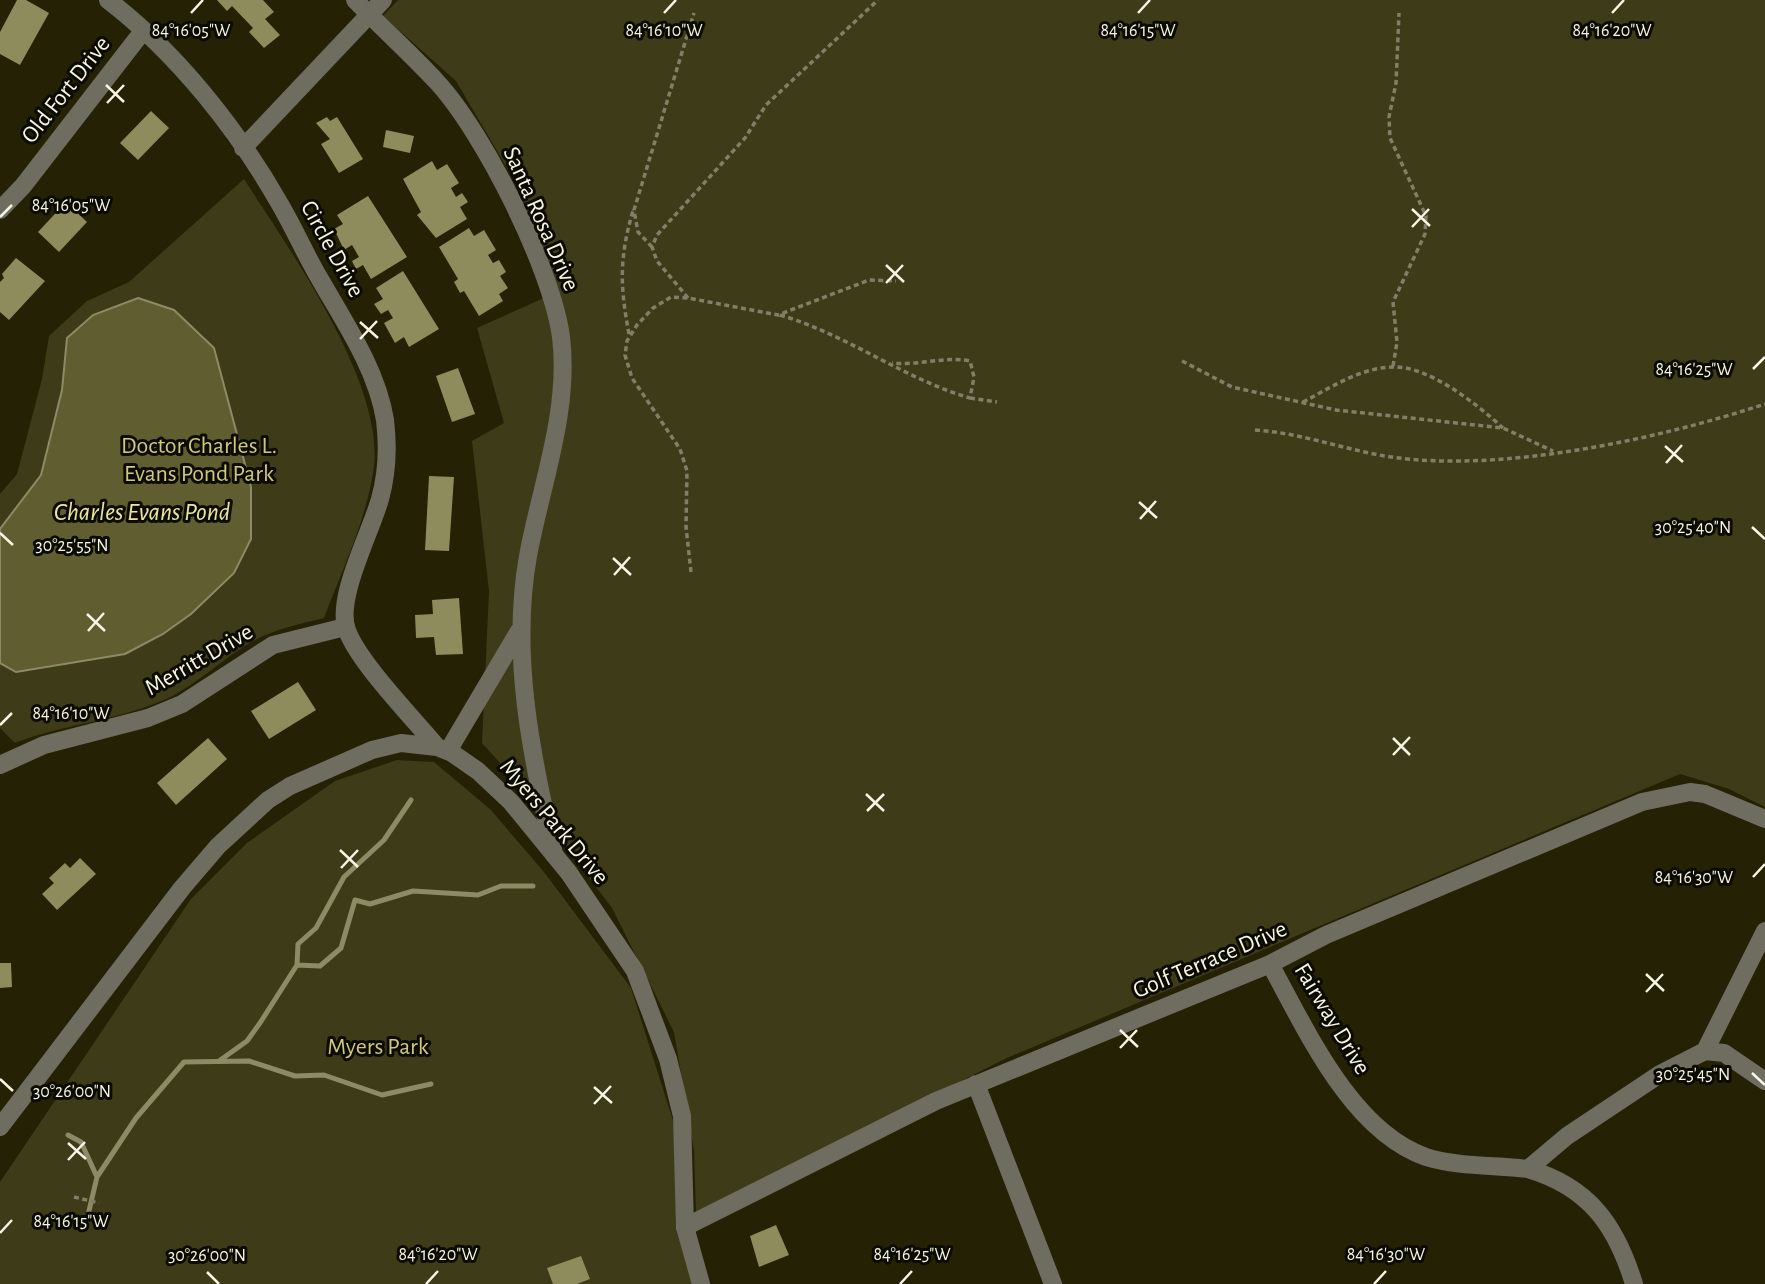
<svg xmlns="http://www.w3.org/2000/svg" width="1765" height="1284" font-family="'Alegreya Sans',sans-serif">
  <style>
    .green { fill: #3e3b18 }
    .water { fill: #605d30; stroke: #8d8b66; stroke-width: 2 }
    .lines { fill: none; stroke-linecap: round; stroke-linejoin: round }
    .stream { stroke: #8d8b66; stroke-width: 5 }
    .building { fill: #8e8b5c }
    .path { stroke: #817f67; stroke-width: 3.5; stroke-dasharray: 5 3.5; stroke-linecap: butt }
    .minor { stroke: #6e6d60; stroke-width: 18 }
    .tertiary { stroke: #6e6d60; stroke-width: 18 }
    .ticks { fill: none; stroke: #f7f6e5; stroke-width: 2.5 }
    .labels { text-anchor: middle; dominant-baseline: central; stroke-width: 6; stroke-linejoin: round; paint-order: stroke }
    .street-label { font-size: 24px; fill: #f7f6e5; stroke: #0b0b02 }
    .park-label { font-size: 24px; fill: #cec97f; stroke: #0b0b02 }
    .water-label { font-size: 26px; font-style: italic; fill: #ebe69b; stroke: #0b0b02 }
    .ticks-label { font-size: 18px; text-anchor: middle; fill: #f7f6e5; stroke: #0b0b02; stroke-width: 6; stroke-linejoin: round; paint-order: stroke }
  </style>
  <rect width="100%" height="100%" fill="#242105"/>
  <path class="green" d="M398 0H1765V807L1729 789 1680 774 1007 1058 696 1213 694 1151 674 1032 612 908 510 774 482 743 489 591 472 441 504 423 477 328 555 293 520 190 456 81 383 16Z
    M244 179C289 249 384 382 374 467 367 519 342 570 324 618 300 624 275 629 253 641 220 660 194 688 159 702 112 721 62 725 15 743L0 728V494L17 474 42 379 49 336 87 301 129 282Z
    M397 760 434 762 491 810 544 872 631 988 676 1130 696 1284H0V1182L191 899 247 843 335 781Z"/>
  <path class="water" d="M138 298 174 310 214 348 251 487V539L234 573 191 614 163 634 125 654 16 672 0 663V529L41 475 62 390 67 338 93 315Z"/>
  <g class="lines">
    <path class="stream" d="M297 965 320 966 341 948 355 900 370 904 413 891 478 895 501 886H533
      M219 1061 247 1041 260 1023 297 965 298 944 316 928 344 877 384 840 411 800
      M68 1135 81 1142 97 1177
      M88 1215 97 1177 136 1118 184 1062 249 1061 295 1076 324 1075 382 1095 431 1084"/>
  </g>
  <path class="building" d="M17 0H26L49 13 20 65 0 54V32Z
    M217 0H263L274 12 265 19 280 35 264 48 249 32 253 28 232 6 227 11Z
    M151 111 169 128 138 160 120 143Z
    M327 117 330 121 337 117 363 159 339 173 321 144 330 139 316 123Z
    M386 130 414 136 410 153 383 147Z
    M432 161 437 170 447 164 459 183 451 188 456 197 462 193 468 202 460 207 467 219 436 238 417 215 421 212 403 179Z
    M368 196 407 257 371 279 363 265 356 269 352 261 359 257 352 245 344 250 334 229 343 224 337 215Z
    M66 202 87 222 59 252 38 232Z
    M469 228 474 236 484 230 496 250 488 255 493 263 499 260 506 272 500 276 508 288 499 294 503 301 479 316 464 291 460 293 454 282 458 279 439 247Z
    M16 258 45 281 9 320 0 312V282L4 278 2 274Z
    M403 271 439 329 409 347 404 337 395 343 384 323 393 318 388 310 381 314 374 304 383 299 376 288Z
    M458 368 475 414 452 422 436 376Z
    M429 476 454 477 449 551 425 550Z
    M459 598 463 654 436 655 434 637 416 638 415 615 433 614 432 600Z
    M298 682 316 710 269 739 251 711Z
    M208 738 227 759 176 805 157 783Z
    M80 858 96 874 57 910 42 894 54 883 49 878 65 863 70 868Z
    M0 963H11L12 987 0 988Z
    M776 1225 789 1255 759 1267 750 1236Z
    M581 1256 590 1279 577 1284H553L547 1268Z"/>
  <g class="lines">
    <path class="path" d="M652 247 638 232 634 210 694 13
      M688 298 657 261 652 247 657 235 745 138 766 105 878 0
      M780 315C848 335 904 379 970 398L974 377 970 361C944 356 918 366 892 363
      M629 334C620 287 619 258 633 211
      M1182 361 1232 387 1336 410 1503 428 1553 451
      M1393 366 1397 342 1393 302 1425 234 1426 216 1390 138 1389 117 1396 83 1399 13
      M970 398 997 402
      M1303 402C1330 388 1360 368 1392 367 1428 365 1478 405 1503 428
      M1255 430C1302 433 1345 450 1391 457 1502 473 1659 439 1765 404
      M691 572 686 527 687 471 680 449 632 378 625 355 627 341 637 325 653 308 671 297 688 298 778 315 869 280 896 281
      M74 1197 99 1203"/>
    <path class="minor" d="M355 0C382 28 411 54 437 82 484 133 552 269 561 337 570 411 541 485 528 556 510 657 532 756 554 854
      M0 210 23 186 143 31
      M448 751 519 631
      M0 765 44 745 148 718 182 704 273 645 345 627
      M1270 964C1306 1029 1351 1131 1426 1157 1458 1167 1495 1165 1528 1169L1567 1136 1660 1074 1705 1051 1765 931
      M1705 1051 1724 1053 1765 1081
      M976 1084 1053 1284
      M1528 1169C1589 1187 1616 1225 1634 1284
      M685 1227 936 1101 1270 964 1326 935 1642 802 1690 792 1705 794 1765 819"/>
    <path class="tertiary" d="M108 0C177 53 238 130 281 206 295 230 306 256 321 281 345 323 377 370 385 420 388 445 387 474 380 499 371 532 335 599 347 630 358 662 414 719 437 747
      M243 148 383 0
      M0 1127 182 888 218 846 268 800 290 786 372 750 401 743 437 747 452 753 478 771 511 802 569 873 635 971 668 1059 682 1116 685 1227 701 1284"/>
  </g>
  <path class="ticks" d="M191 13 203 0M664 13 676 0M1138 13 1150 0M1612 13 1624 0M106 85 124 102M107 103 124 85M1412 209 1430 226M0 217 12 205M1412 227 1429 209M886 265 904 282M886 283 903 265M360 322 378 338M360 339 377 321M1753 369 1765 357M1665 446 1683 462M1666 463 1682 445M1139 502 1157 518M1140 519 1156 501M1752 527 1765 539M0 533 13 545M613 558 631 575M614 575 630 557M87 614 105 631M88 631 104 613M0 725 12 713M1393 738 1410 755M1393 755 1410 737M866 794 884 811M867 811 884 794M340 850 358 867M341 868 358 850M1753 877 1765 864M1646 974 1664 991M1646 992 1663 974M1120 1030 1138 1047M1120 1048 1137 1030M1752 1073 1765 1085M0 1079 13 1091M594 1087 612 1103M594 1104 611 1086M68 1143 86 1159M68 1160 85 1142M0 1233 12 1220M207 1272 219 1284M426 1284 438 1271M900 1284 912 1271M1374 1284 1386 1271"/>
  <g class="labels">
    <g class="street-label">
      <text transform="translate(66 90) rotate(-52)">Old Fort Drive</text>
      <text transform="translate(541 219) rotate(66)">Santa Rosa Drive</text>
      <text transform="translate(332 249) rotate(61)">Circle Drive</text>
      <text transform="translate(199 660) rotate(-30)">Merritt Drive</text>
      <text transform="translate(554 822) rotate(50)">Myers Park Drive</text>
      <text transform="translate(1210 960) rotate(-23)">Golf Terrace Drive</text>
      <text transform="translate(1332 1019) rotate(59)">Fairway Drive</text>
    </g>
    <g class="park-label">
      <text x="199" y="446">Doctor Charles L.<tspan x="199" dy="28">Evans Pond Park</tspan></text>
      <text x="378" y="1047">Myers Park</text>
    </g>
    <g class="water-label">
      <text x="142" y="512">Charles Evans Pond</text>
    </g>
  </g>
  <g class="ticks-label">
    <text x="191" y="36">84°16'05"W</text>
    <text x="664" y="36">84°16'10"W</text>
    <text x="1138" y="36">84°16'15"W</text>
    <text x="1612" y="36">84°16'20"W</text>
    <text x="71" y="211">84°16'05"W</text>
    <text x="1694" y="375">84°16'25"W</text>
    <text x="1693" y="533">30°25'40"N</text>
    <text x="72" y="551">30°25'55"N</text>
    <text x="71" y="719">84°16'10"W</text>
    <text x="1694" y="883">84°16'30"W</text>
    <text x="1693" y="1080">30°25'45"N</text>
    <text x="72" y="1097">30°26'00"N</text>
    <text x="71" y="1227">84°16'15"W</text>
    <text x="438" y="1260">84°16'20"W</text>
    <text x="912" y="1260">84°16'25"W</text>
    <text x="1386" y="1260">84°16'30"W</text>
    <text x="207" y="1261">30°26'00"N</text>
  </g>
</svg>
